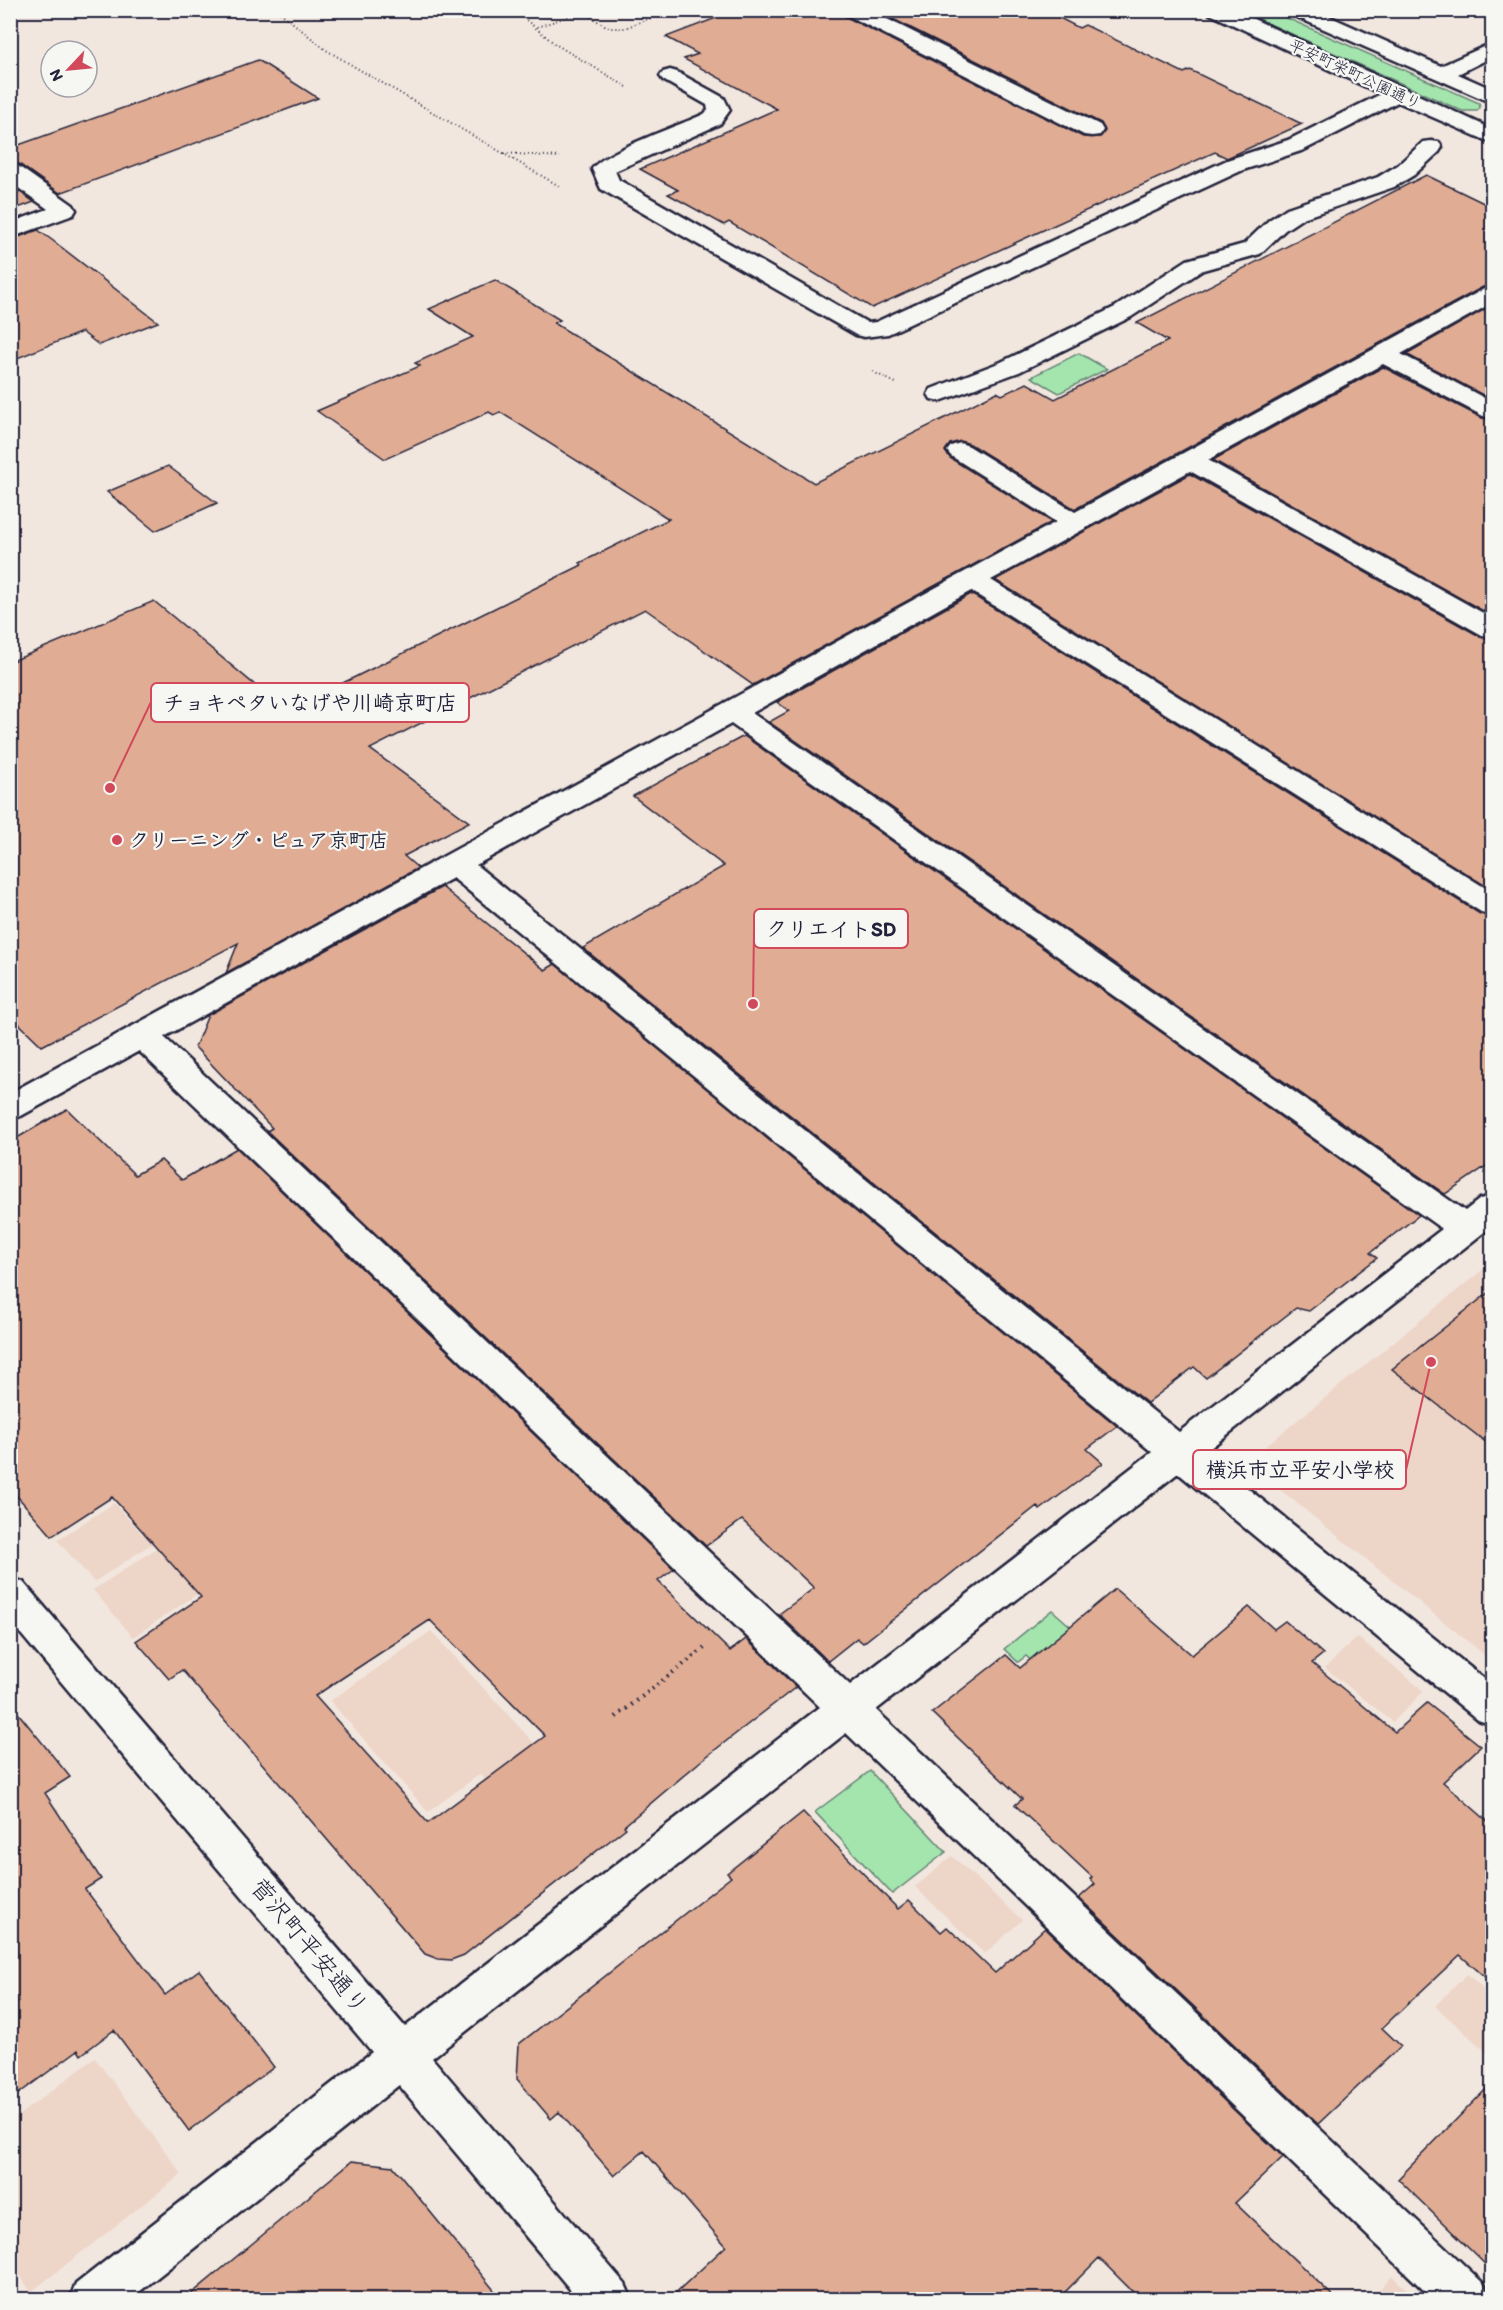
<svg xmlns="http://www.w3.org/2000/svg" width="1503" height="2310" font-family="Itim,'Klee One',sans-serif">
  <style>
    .built { fill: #edd5c8 }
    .green { fill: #a4e5ae; stroke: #638474; stroke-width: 1.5 }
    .building { fill: #e0ac94; stroke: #22223b; stroke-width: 1.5; fill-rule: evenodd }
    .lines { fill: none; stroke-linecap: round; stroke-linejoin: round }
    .minor-casing { stroke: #22223b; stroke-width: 5 }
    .path-far1 { stroke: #22223b; stroke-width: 2; stroke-dasharray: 1 3; stroke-linecap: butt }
    .path { stroke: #22223b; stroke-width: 4.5; stroke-dasharray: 1.5 5; stroke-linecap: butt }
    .minor { fill: #f6f6f2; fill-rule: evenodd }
    .poi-dot { fill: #d1495b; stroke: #f6f6f2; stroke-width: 2 }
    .labels { text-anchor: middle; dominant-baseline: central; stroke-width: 4.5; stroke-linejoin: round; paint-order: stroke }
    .far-street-label { font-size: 16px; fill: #22223b; stroke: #f6f6f2 }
    .poi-label { font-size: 20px; font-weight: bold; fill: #22223b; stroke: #f6f6f2; text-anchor: start }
    .near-street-label { font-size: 24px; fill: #22223b; stroke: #f6f6f2 }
    .leader { fill: none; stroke: #d1495b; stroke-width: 2 }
    .callout-dot { fill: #d1495b; stroke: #f6f6f2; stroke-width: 2 }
    .callout { fill: #f6f6f2; stroke: #d1495b; stroke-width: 2 }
    .callout-label { font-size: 21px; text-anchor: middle; font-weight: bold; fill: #22223b }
  </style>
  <rect width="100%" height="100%" fill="#f2e7df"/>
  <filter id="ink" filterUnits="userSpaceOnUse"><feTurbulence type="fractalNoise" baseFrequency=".0167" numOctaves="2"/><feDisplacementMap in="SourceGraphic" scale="12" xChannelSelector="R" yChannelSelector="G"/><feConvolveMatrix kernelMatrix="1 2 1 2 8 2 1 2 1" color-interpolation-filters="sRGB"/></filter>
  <g filter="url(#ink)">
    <path class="built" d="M1492 1262V1661L1246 1462Z
      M276 1470 318 1514 133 1637 93 1590Z
      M114 1503 143 1535 150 1530 159 1539 94 1582 57 1540Z
      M431 1631 556 1767 505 1803 480 1774 428 1812 330 1701Z
      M1357 1637 1424 1691 1393 1722 1325 1668Z
      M952 1856 1022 1920 985 1954 915 1887Z
      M1467 1974 1492 1996V2057L1435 2006Z
      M95 2058 182 2174 31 2292 11 2262V2121Z
      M1392 2276 1417 2299H1372Z"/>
    <path class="green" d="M1241 11H1271L1479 103 1480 108 1477 111H1462Z
      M1079 353 1107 369 1059 393 1031 377Z
      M1052 1610 1144 1691 1102 1726 1026 1656 1018 1662 1004 1649Z
      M870 1771 946 1852 892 1894 815 1812Z"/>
    <path class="building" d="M737 10H840L844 16 1083 137H1100L1105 131 1101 123 875 10H1044L1079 28 1085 25 1184 73 1190 70 1302 124 1227 158 1215 152 872 308 729 222 724 225 668 194 678 190 640 169 777 109 684 59 698 54 666 37Z
      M258 60 318 98 60 193 19 164 10 163V148Z
      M1426 175 1492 207V285L1483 287 1075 509 970 444 961 441 950 444 945 451 950 458 1052 522 753 685 645 609 370 749 469 822 404 856 418 868 226 973 238 943 42 1046 10 1015V662L154 601 286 711 582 565 580 563 669 519 500 412 494 415 489 412 385 459 317 411 420 366 415 363 473 337 429 309 495 280 560 320 554 323 814 483 997 392 1002 395 1027 383 1055 399 1168 341 1137 323Z
      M10 185 34 202 10 211Z
      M38 230 52 240 158 322 99 345 82 332 10 361V240Z
      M1492 305V400L1406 354Z
      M1383 367 1482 418 1492 420V616L1213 460Z
      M168 466 217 503 155 531 107 492Z
      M1190 474 1481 637 1492 639V890L995 580Z
      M971 594 1480 914 1492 917V1162L1445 1194 769 722 789 711 777 702Z
      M744 736 1419 1215 1370 1253 1377 1258 1309 1311 1296 1308 1206 1378 1194 1367 1147 1403 583 948 724 866 633 796Z
      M442 887 545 970 555 964 1117 1426 1087 1449 1103 1463 1040 1510 1037 1506 863 1643 857 1638 828 1661 779 1614 814 1588 742 1520 706 1546 267 1131 272 1128 195 1047 208 1015Z
      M67 1109 135 1175 161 1160 182 1180 237 1148 674 1569 658 1581 730 1651 746 1639 796 1687 702 1760 624 1826 626 1828 464 1955 451 1960 438 1959 425 1954 182 1670 169 1679 136 1641 201 1597 112 1497 52 1536 10 1488V1142ZM430 1620 545 1736 428 1823 315 1696Z
      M1492 1290V1447L1392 1369Z
      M1115 1589 1192 1655 1249 1607 1274 1629 1285 1621 1323 1654 1312 1663 1395 1732 1427 1703 1481 1746 1443 1782 1492 1825V1983L1460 1955 1382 2028 1401 2046 1318 2124 1079 1898 1095 1884 1090 1879 1092 1877 1015 1805 1022 1799 932 1713 1006 1655 1020 1668Z
      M10 1703 70 1777 45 1793 101 1879 85 1889 165 1995 199 1970 274 2067 189 2131 114 2030 81 2055 78 2050 10 2100Z
      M803 1812 898 1909 909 1900 941 1932 947 1927 995 1973 1045 1928 1283 2157 1235 2203 1337 2300H1141L1099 2258 1057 2300H668L726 2246 644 2151 614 2176 559 2112 551 2119 517 2079 519 2044 731 1877 727 1873Z
      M1492 2083V2271L1398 2179Z
      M352 2161 393 2166 502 2300H184Z"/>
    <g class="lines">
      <g class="minor-casing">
        <path id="minor" d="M842 10H869L1100 125 1103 130 1100 135 1092 136 1084 135 845 14Z
          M1207 10H1234L1492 129V143L1398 102 1304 150 1243 170 888 334 864 337 856 335 601 189 592 169C604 151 681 125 704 114L708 110 707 105 663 80 660 76 663 72 670 70 677 72 724 98 730 110 720 124 615 171 619 180 868 323 876 322 1227 160 1288 140 1381 94 1210 14Z
          M1287 10H1315L1441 66 1492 43V57L1458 74 1492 89V103L1290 14Z
          M1431 141 1439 142 1442 147 1439 152 1414 175 1394 187 1303 218 1285 230 1260 254 1203 270 1131 317 1019 372 940 401 931 399 928 394 931 389 1001 362 1115 307 1187 260 1244 244 1269 220 1287 208 1378 177 1398 165 1423 142Z
          M10 165 18 166 73 205 76 210 73 215 10 238V223L48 209 10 182Z
          M1492 287V303L1401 354 1492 402V418L1483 416 1383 364 1208 460 1492 618V637L1482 635 1190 471 991 580 1492 892V915L1481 912 971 591 752 713 1465 1211 1480 1199 1492 1196V1226L1204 1453 1492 1685V1725L1478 1720 1178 1473 876 1710 1484 2284 1491 2300H1434L846 1733 432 2058 625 2284 632 2300H579L399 2085 129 2300H69L76 2284 372 2052 10 1621V1577L23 1582 405 2027 820 1707 139 1051 21 1116 10 1120V1093L1056 522 951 456 947 451 951 446 960 443 969 446 1075 512 1484 289ZM731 724 1442 1229 1179 1432 476 865ZM453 878 1152 1452 850 1685 164 1037Z"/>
      </g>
      <path class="path-far1" d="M277 10 326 50 559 186
        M514 10 555 44 627 87
        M537 27 576 14 587 15 610 28H625L671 10
        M504 153 560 157
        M873 372 898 384"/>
      <path class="path" d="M616 1717 708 1645"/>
      <use href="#minor" class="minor"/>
    </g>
  </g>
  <circle class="poi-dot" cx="117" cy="840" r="6"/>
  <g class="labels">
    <g class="far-street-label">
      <text transform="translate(1355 74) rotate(25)">平安町栄町公園通り</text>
    </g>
    <g class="poi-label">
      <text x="129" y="840">クリーニング・ピュア京町店</text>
    </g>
    <g class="near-street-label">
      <text transform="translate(310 1946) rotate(50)">菅沢町平安通り</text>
    </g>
  </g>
  <path class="leader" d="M110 788L151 702M753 1004L754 929M1431 1362L1406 1470"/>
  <g class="callout-dot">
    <circle cx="110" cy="788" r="6"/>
    <circle cx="753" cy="1004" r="6"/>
    <circle cx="1431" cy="1362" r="6"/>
  </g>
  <g class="callout">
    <rect x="151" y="683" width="318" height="39" rx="6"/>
    <rect x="754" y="909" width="154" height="39" rx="6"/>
    <rect x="1193" y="1450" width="213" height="39" rx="6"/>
  </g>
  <g class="callout-label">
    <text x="310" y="710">チョキペタいなげや川崎京町店</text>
    <text x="831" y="936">クリエイトSD</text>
    <text x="1300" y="1477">横浜市立平安小学校</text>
  </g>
  <rect width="1503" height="2310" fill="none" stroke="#f6f6f2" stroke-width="36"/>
  <rect x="18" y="18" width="1467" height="2274" fill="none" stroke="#22223b" stroke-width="2" filter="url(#ink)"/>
  <g transform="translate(69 69) rotate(244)"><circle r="28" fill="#f6f6f2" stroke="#a1a1a9" stroke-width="1.5"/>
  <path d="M0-4.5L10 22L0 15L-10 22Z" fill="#d1495b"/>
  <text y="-9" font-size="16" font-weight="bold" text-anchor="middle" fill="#22223b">N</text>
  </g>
</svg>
